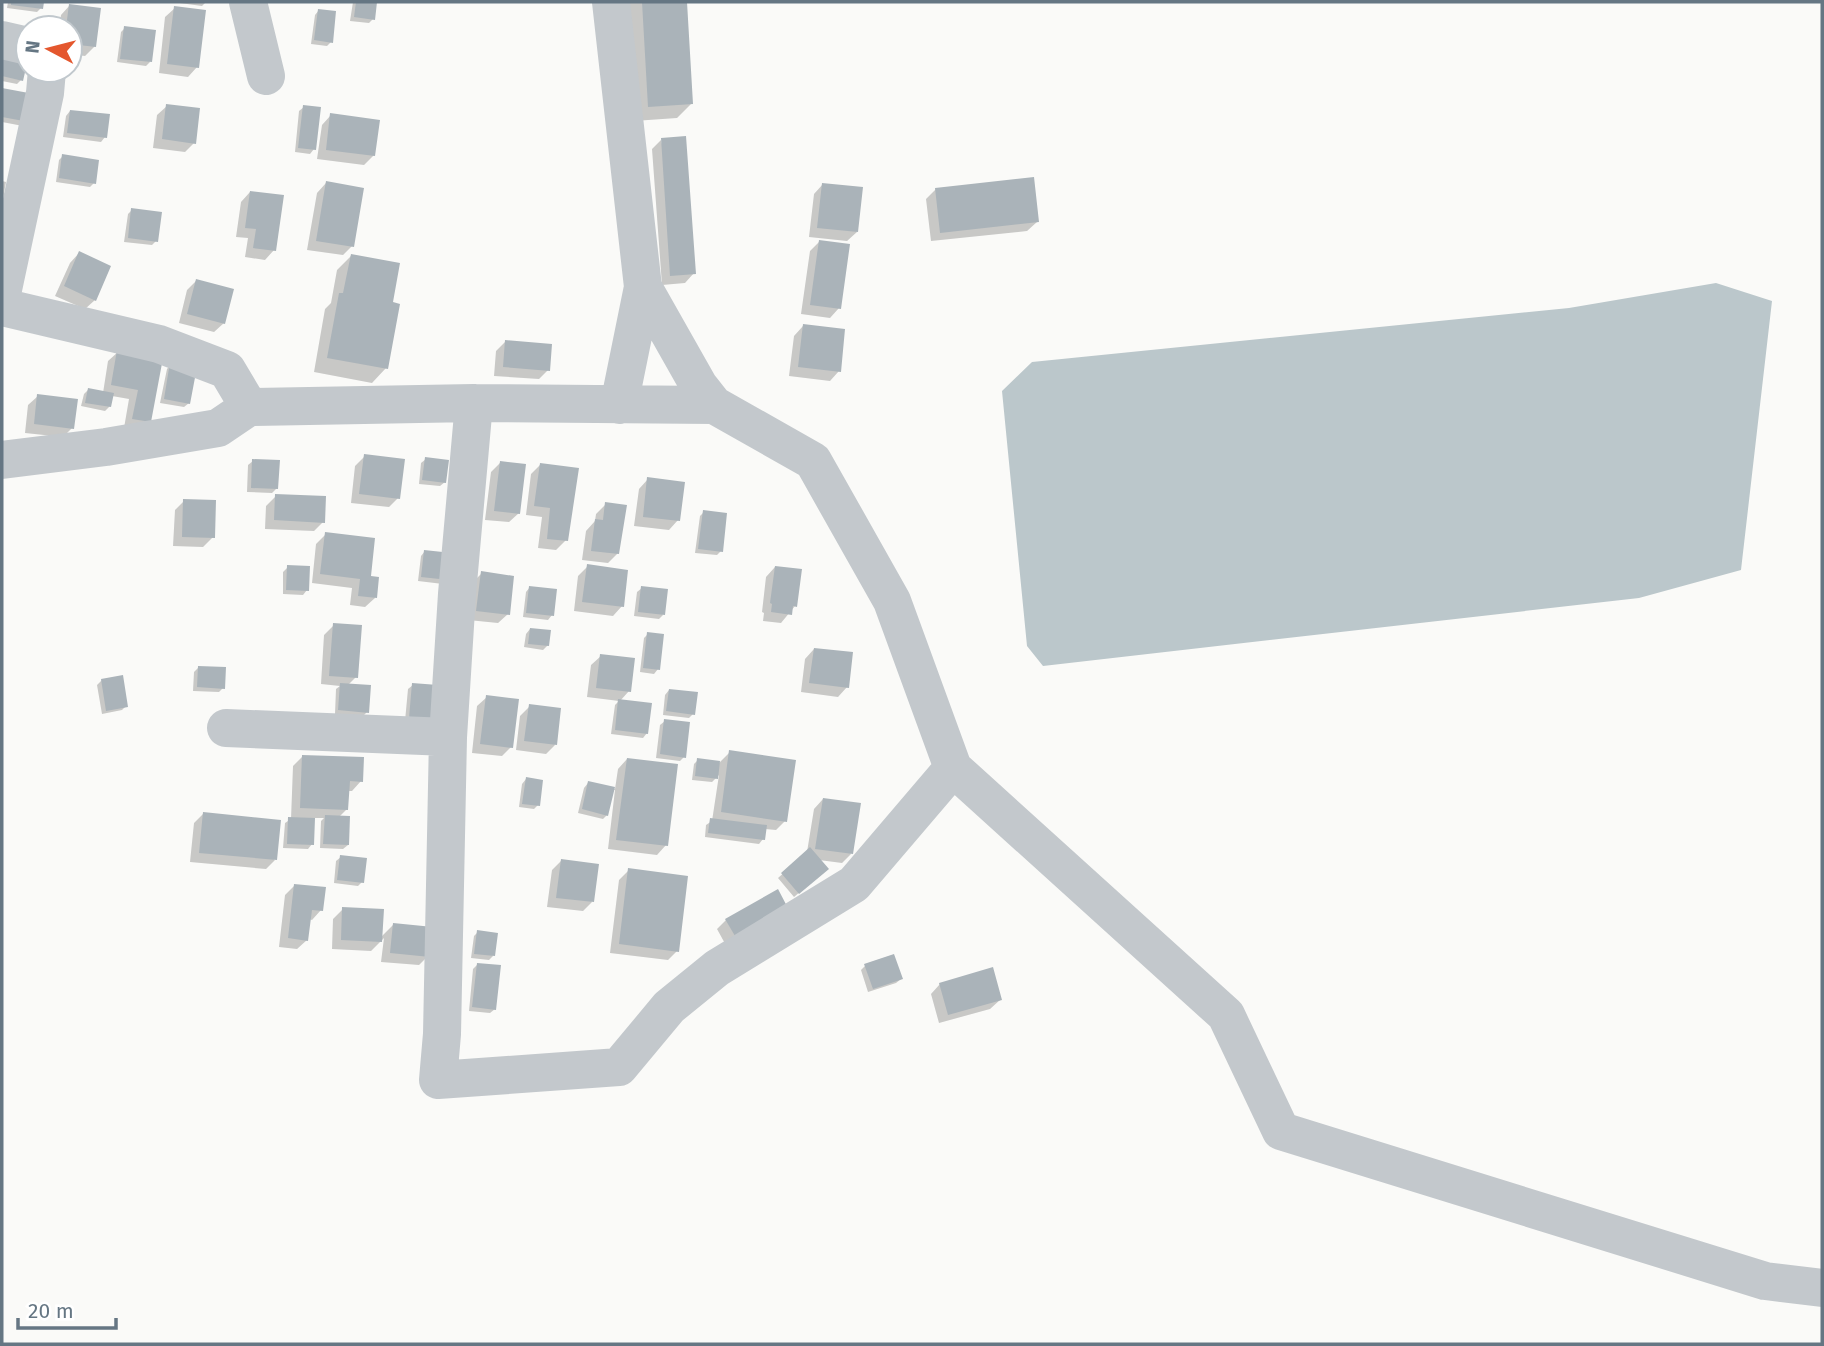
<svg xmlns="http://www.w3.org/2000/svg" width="1824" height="1346" font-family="'Fira Sans',sans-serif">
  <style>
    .water { fill: #bbc7cb }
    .shadow { fill: #0003 }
    .building { fill: #aab3b9 }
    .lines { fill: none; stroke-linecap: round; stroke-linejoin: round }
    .minor { stroke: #c3c8cc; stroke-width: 38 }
  </style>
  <rect width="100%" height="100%" fill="#fafaf8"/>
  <path class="water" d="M1716 283 1772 301 1741 570 1639 598 1043 666 1027 646 1002 391 1032 362 1569 308Z"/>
  <path class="shadow" d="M8 2H42L41 8 37 12 7 8Z
    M172 2H206L202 6Z
    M353 2H375L373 19 369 23 350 21Z
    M627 2H685L691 104 677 118 634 121Z
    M70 5 95 46 85 56 70 54V28H59L61 15Z
    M175 8 197 67 188 77 159 73 165 17Z
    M319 10 331 42 327 46 311 44 315 15Z
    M125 28 150 62 146 66 117 62 121 32Z
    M2 55 21 80 17 84 2 81Z
    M2 90 32 95 23 126 2 122Z
    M167 106 194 143 185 152 153 148 157 115Z
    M304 107 314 149 310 154 295 152 299 111Z
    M70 111 105 137 101 142 63 137 66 116Z
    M331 115 374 155 364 165 317 159 322 125Z
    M661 140 694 273 685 283 662 285 652 149Z
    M63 156 94 183 90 187 56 182 59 160Z
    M2 181 6 182 2 204Z
    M326 183 352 246 343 255 307 250 317 193Z
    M823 184 857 232 847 241 809 237 814 194Z
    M936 189 1037 222 1027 231 931 241 926 199Z
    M250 192 274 250 265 260 245 257 248 238 236 237 241 202Z
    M132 210 156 241 152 245 124 242 128 214Z
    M819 242 839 308 830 318 801 314 810 251Z
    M79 253 95 300 85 309 55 296 70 263Z
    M351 256 391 304 386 368 372 383 314 372 325 309 331 303 337 270Z
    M196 281 224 323 214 332 179 323 187 290Z
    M803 326 839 371 830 381 789 376 794 336Z
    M506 341 548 370 539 379 494 376 496 351Z
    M118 352 161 359 150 422 124 428 129 399 112 396 110 406 105 411 81 406 84 394 88 390 103 393 108 361Z
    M171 364 189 403 184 407 160 403 167 369Z
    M38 396 72 428 63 437 25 433 28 405Z
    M365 456 398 498 389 507 351 503 355 466Z
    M426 459 445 482 440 486 419 484 421 463Z
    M253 461 277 488 272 493 247 492 248 465Z
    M500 463 519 513 509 522 485 520 491 472Z
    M540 465 566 540 556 550 538 548 542 517 526 515 531 474Z
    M648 479 678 520 669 530 634 526 639 489Z
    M276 496 323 522 314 531 265 529 266 506Z
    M184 501 213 537 203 547 173 546 175 510Z
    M606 504 618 553 608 563 582 560 586 531 595 521 596 514Z
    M704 512 721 551 717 555 695 553 700 516Z
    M326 534 369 577 375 598 365 607 350 605 352 588 312 583 316 544Z
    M425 551 443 584 418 581 421 556Z
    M588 566 622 606 613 616 574 611 578 576Z
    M288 567 307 590 303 595 283 594V572Z
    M775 567 795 606 781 623 763 621 764 613 762 612 766 577Z
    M482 573 508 614 498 623 468 620 472 583Z
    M530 587 552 615 548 620 523 617 526 592Z
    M642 588 663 615 659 619 634 616 637 592Z
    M334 625 356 677 348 685 367 712 363 716 335 714 336 689 340 686 321 684 324 635Z
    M530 629 548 645 543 650 524 647 526 634Z
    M648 634 658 669 654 674 640 672 644 638Z
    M814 649 847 687 838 697 801 692 805 659Z
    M601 656 629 691 620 701 647 733 643 738 611 734 615 705 619 701 587 697 591 665Z
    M198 668 223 688 219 692 193 691 194 672Z
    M102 680 126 706 122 710 102 714 97 685Z
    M413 685 436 687 405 721 408 689Z
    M669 690 693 714 689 718 663 715 665 695Z
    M487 697 511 747 502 756 472 753 477 706Z
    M530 706 555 745 546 754 516 750 520 716Z
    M665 721 684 757 680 761 656 758 660 725Z
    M730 752 785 821 776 830 765 829 763 839 759 844 705 837 706 825 712 821 719 775 712 782 692 780 694 764 698 760 719 763Z
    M303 756 361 781 352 791H348L347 809 339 817 348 845 343 849 320 848 321 821 324 818H314L312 844 308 849 283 848 285 823 291 819 293 766Z
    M627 759 666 845 657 855 608 849 615 790 612 789 607 815 603 819 578 813 584 788 588 783 615 789 618 769Z
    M526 779 538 805 534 809 519 807 522 784Z
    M823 799 851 854 842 863 819 860 822 873 794 897 778 878 807 852 814 809Z
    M203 814 275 860 266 869 190 862 194 823Z
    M341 857 362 882 358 886 334 883 336 861Z
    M561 861 592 902 583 911 547 907 552 870Z
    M629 870 677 951 668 960 610 953 619 880Z
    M295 885 321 910 312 920 309 919 307 940 297 949 279 947 285 895Z
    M343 909 381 937 393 925 428 956 419 965 381 962 384 938 371 951 332 949 333 919Z
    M788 911 728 949 717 929 726 920Z
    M478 932 493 956 489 960 471 958 474 936Z
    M477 965 495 1009 490 1013 469 1011 473 969Z
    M865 966 901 979 896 983 868 992 861 970Z
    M940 984 1000 1000 990 1009 939 1023 931 994Z"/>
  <path class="building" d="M11 2H44L43 9 11 5Z
    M356 2H377L375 20 354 17Z
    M642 2H687L693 104 648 107Z
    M69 4 101 8 96 47 70 44V28H66Z
    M174 6 206 10 199 68 167 64Z
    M318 9 336 11 333 43 314 40Z
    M124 26 156 30 152 62 120 59Z
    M2 59H28L23 81 2 76Z
    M2 88 34 94 29 122 2 117Z
    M166 104 200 108 196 144 162 139Z
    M303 105 321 107 316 150 298 148Z
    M70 110 110 114 107 138 67 133Z
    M330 113 380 120 375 156 326 150Z
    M686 136 696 274 670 276 661 138Z
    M62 154 99 160 96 184 59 178Z
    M1034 177 1039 222 940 233 935 188Z
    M326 181 364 188 354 247 316 241Z
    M822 183 863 187 858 232 817 228Z
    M250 191 284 195 276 251 253 248 256 229 245 228Z
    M131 208 162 212 158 242 128 238Z
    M819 240 850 244 841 309 810 305Z
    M79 251 111 266 96 301 64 286Z
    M351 254 400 263 393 302 400 304 388 369 327 358 339 293H343Z
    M196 279 234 289 225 324 187 314Z
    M803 324 845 329 841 372 798 367Z
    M505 340 552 344 550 371 503 367Z
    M117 350 163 358 151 422 132 419 138 390 111 385Z
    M170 362 197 367 190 404 164 399Z
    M88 388 114 393 111 407 85 403Z
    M37 394 78 399 74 429 34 424Z
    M364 454 405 459 400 499 359 494Z
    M425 457 449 460 446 483 422 480Z
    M252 459 280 460 278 489 251 488Z
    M500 461 526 464 520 514 494 511Z
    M540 463 579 468 568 541 547 539 550 508 534 506Z
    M647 477 685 482 680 521 643 517Z
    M275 494 326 496 325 523 274 520Z
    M183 499 216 500 215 538 182 537Z
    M605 502 627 505 619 554 591 551 595 519 603 520Z
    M703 510 727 513 723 552 698 549Z
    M325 532 375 538 371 576 379 577 377 598 358 596 360 579 320 574Z
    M424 550 452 553 449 580 421 577Z
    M587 564 628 570 624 607 582 602Z
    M287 565 310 566 309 591 286 590Z
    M775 566 802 569 797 607 793 606 792 615 771 612 772 604 770 603Z
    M481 571 514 576 510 615 476 611Z
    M529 586 557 589 554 616 526 613Z
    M641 586 668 589 665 615 638 612Z
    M333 623 362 625 358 678 329 676Z
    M530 628 551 630 549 646 528 644Z
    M647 632 664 634 660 670 643 668Z
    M814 648 853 652 849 688 809 683Z
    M600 654 635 658 631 692 596 688Z
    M198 666 226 667 225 689 197 687Z
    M123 675 128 707 106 711 101 679Z
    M340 683 371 685 369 713 338 710Z
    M412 683 438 685 435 720 409 718Z
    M669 689 698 692 695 715 666 711Z
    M486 695 519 699 513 748 480 744Z
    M618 699 652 703 648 734 615 730Z
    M529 704 561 708 557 745 524 741Z
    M664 719 690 722 686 758 660 754Z
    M729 750 796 760 787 822 721 812Z
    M302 755 364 757 363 782 350 781 348 810 300 808Z
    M627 758 678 764 668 846 616 840Z
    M697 758 720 761 718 779 695 776Z
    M526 777 543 780 540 806 522 804Z
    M588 781 615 787 608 816 582 809Z
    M823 798 861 803 853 854 815 849Z
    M203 812 281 820 277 860 199 853Z
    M325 815 350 816 349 845 323 844Z
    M288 817 315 818 314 845 287 844Z
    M710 818 767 825 765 840 708 833Z
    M810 847 829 869 799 894 781 873Z
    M340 855 367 858 364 883 337 880Z
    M561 859 599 864 594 902 556 898Z
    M628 868 688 876 679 952 619 944Z
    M294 884 326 887 323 911 312 910 308 941 288 938Z
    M778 889 790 912 738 941 725 919Z
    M342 907 384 909 382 942 341 940Z
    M393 923 433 927 430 957 390 953Z
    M477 930 498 933 495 956 474 954Z
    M894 954 903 979 873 989 864 964Z
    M477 963 501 965 496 1010 472 1007Z
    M993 967 1002 1000 948 1015 939 983Z"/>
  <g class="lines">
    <path class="minor" d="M248 2 266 76
      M611 2 643 287 699 386 714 405 813 461 892 601 953 768 1226 1015 1281 1131 1765 1281 1822 1288
      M2 40 28 46
      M2 294 45 93 47 70
      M2 307 159 344 227 370 249 407
      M474 403 457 594 448 737 442 1034 438 1080 619 1067 669 1007 717 968 854 884 953 768
      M619 405 643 287
      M2 460 106 447 218 428 249 407 474 403 714 405
      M226 728 448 737"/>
  </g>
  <rect width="1824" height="1346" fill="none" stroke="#657683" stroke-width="7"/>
  <g transform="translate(49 49) rotate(277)"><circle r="33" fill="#ffffff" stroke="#c1c8cd" stroke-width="2"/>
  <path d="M0-5L12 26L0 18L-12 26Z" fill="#e4572e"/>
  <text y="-10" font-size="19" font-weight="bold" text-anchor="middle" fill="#657683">N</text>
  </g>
  <path d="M18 1318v10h98v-10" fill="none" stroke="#657683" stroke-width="3.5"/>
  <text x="28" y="1318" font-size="21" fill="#657683" stroke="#ffffff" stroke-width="5" paint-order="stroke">20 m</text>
</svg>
